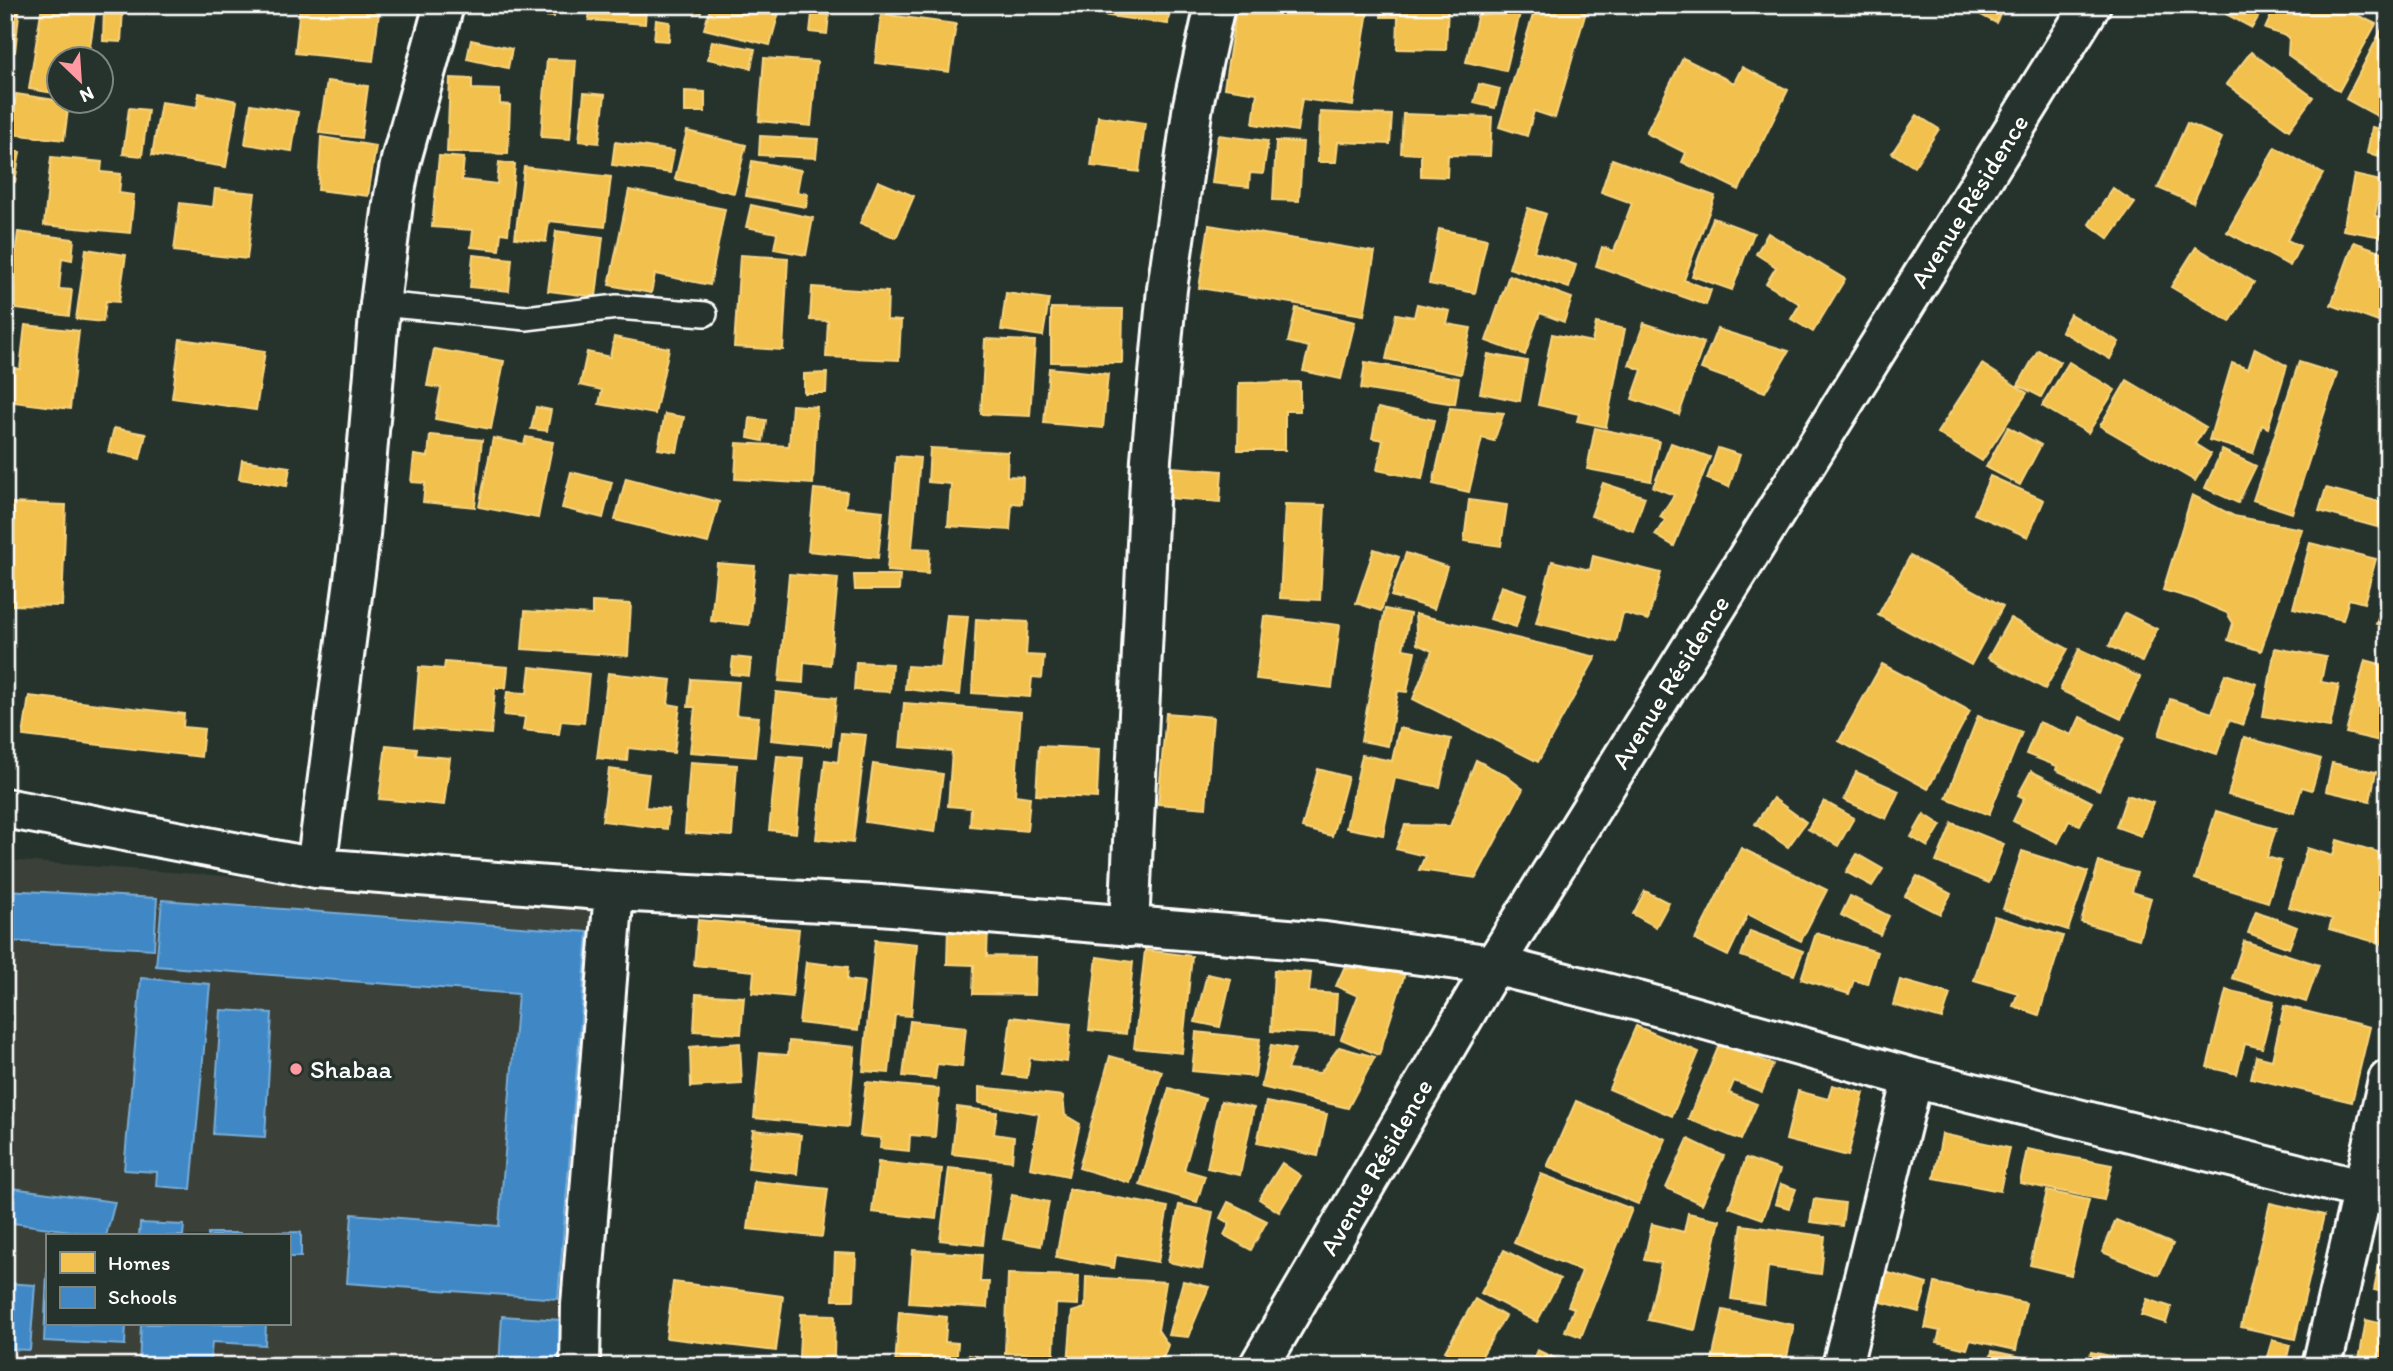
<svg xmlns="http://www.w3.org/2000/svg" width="2393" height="1371" font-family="Itim,sans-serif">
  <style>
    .built { fill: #3a4138; fill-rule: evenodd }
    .homes { fill: #f2c14e; stroke: #f6d483; stroke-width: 2 }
    .schools { fill: #3f88c5; stroke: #79acd6; stroke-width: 2 }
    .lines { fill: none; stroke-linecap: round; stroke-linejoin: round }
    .service-casing { stroke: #fff; stroke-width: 28 }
    .minor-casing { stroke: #fff; stroke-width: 44 }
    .secondary-casing { stroke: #fff; stroke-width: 44 }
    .service { stroke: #26332d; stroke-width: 23 }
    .minor { stroke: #26332d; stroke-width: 38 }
    .secondary { stroke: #26332d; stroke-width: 38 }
    .poi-dot { fill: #ff9aa2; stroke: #26332d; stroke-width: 2.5 }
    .labels { text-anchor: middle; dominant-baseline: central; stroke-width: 7; stroke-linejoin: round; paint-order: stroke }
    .street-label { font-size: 26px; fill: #fff; stroke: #26332d }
    .poi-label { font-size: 26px; fill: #fff; stroke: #26332d; text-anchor: start }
  </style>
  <rect width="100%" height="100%" fill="#26332d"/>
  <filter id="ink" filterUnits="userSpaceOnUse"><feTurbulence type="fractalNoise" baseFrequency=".0143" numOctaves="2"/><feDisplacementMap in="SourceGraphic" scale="14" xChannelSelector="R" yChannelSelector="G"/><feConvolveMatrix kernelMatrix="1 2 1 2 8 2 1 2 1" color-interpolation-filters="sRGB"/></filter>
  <g filter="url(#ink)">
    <path class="built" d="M5 860 596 903 569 1366H5ZM47 1236H289V1324H47Z"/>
    <path class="homes" d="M5 5H20L15 52 5 51Z
      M42 5 96 6 88 60H60V94L29 89Z
      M300 5H380L373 61 295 53Z
      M493 5H555L554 17 492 11Z
      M590 5H701V12L646 9 645 24 589 20Z
      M711 5H781L770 45 704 29Z
      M813 5H830L827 34 810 32Z
      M1102 5H1170L1168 24 1101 15Z
      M1237 5H1369L1353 106 1302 99 1297 131 1253 124 1257 93 1224 88Z
      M1381 5H1448L1446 50 1397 49 1398 17H1381Z
      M1480 5H1522L1506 71 1466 62Z
      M1536 5H1588L1555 118 1534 111 1527 136 1499 127Z
      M1962 5H2005L1996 23Z
      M2231 5H2265L2252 28 2226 14Z
      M2276 5H2336L2376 24 2339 91 2288 55 2289 37 2265 29Z
      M104 7 123 9 121 42 103 41Z
      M881 14 956 24 949 72 875 63Z
      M2387 19 2388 95 2377 116 2346 99Z
      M656 20 670 22 669 41 654 40Z
      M471 40 512 49 508 68 467 59Z
      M712 41 755 49 751 68 708 59Z
      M2251 52 2313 97 2289 130 2226 84Z
      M764 58 817 62 811 126 759 121Z
      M1683 58 1734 83 1742 67 1788 90 1739 190 1682 162 1686 153 1646 133Z
      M547 59 576 60 570 139 541 137Z
      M450 78 472 79V89L500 90V104L510 105 508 154 447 152Z
      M327 81 368 86 361 138 319 133Z
      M1479 84 1500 89 1495 108 1474 103Z
      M685 91 705 92V112H685Z
      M199 93 237 101 226 167 152 155 161 102 197 107Z
      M584 93 605 95 599 143 579 141Z
      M16 94 69 102 64 140 11 134Z
      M251 104 298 112 292 151 245 144Z
      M129 108 148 110 142 156 123 154Z
      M1320 112 1392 115 1390 144 1338 142 1336 162H1318Z
      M1403 114 1492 117 1490 156 1448 155 1447 177 1421 176V154L1401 153Z
      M1917 115 1939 129 1914 167 1892 153Z
      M1098 116 1145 123 1139 172 1091 166Z
      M2187 123 2222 138 2193 203 2158 188Z
      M2372 127 2388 131V158L2367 153Z
      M687 131 746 145 734 193 675 179Z
      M1218 135 1268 141 1263 174 1250 173 1249 187 1212 183Z
      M760 136 818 139 816 158 759 155Z
      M321 137 376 146 368 196 318 190Z
      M1276 141 1303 142 1299 201 1273 200Z
      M615 142 674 151 670 173 612 165Z
      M2275 147 2323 174 2287 240 2300 246 2290 266 2227 232Z
      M5 150 20 152 15 182 5 181Z
      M439 156 464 158 462 180 497 184 499 162 515 164 508 234 501 233 499 250 471 247 473 230 432 227Z
      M51 157 102 162 101 172 121 174 119 193 134 195 130 233 44 225Z
      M1612 159 1715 196 1684 280 1711 290 1706 305 1596 266 1602 247 1614 251 1632 203 1601 192Z
      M752 161 801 170 797 192 808 194 806 207 746 196Z
      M524 167 611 177 605 227 549 221 546 242 515 238Z
      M2354 175 2381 181 2375 216 2388 218V238L2343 230Z
      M878 181 914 196 896 238 860 223Z
      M2113 188 2135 203 2109 239 2089 224Z
      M215 189 255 193 247 259 174 251 180 203 213 207Z
      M629 190 725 209 710 285 655 274 651 293 609 285Z
      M751 205 813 218 806 255 774 249 777 233 746 227Z
      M1528 208 1546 214 1534 251 1576 265 1569 288 1509 268Z
      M1713 218 1754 233 1732 290 1692 276Z
      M1209 225 1375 252 1364 315 1199 288Z
      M1439 229 1487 239 1475 293 1429 284Z
      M556 231 603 237 596 297 548 291Z
      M18 232 74 239 72 260 62 258 59 289 72 290 69 316 8 308Z
      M1768 233 1845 279 1813 332 1791 319 1800 304 1766 284 1776 267 1756 254Z
      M2354 242 2388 254V304L2381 323 2331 305Z
      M2196 247 2254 282 2230 322 2171 287Z
      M86 249 126 255 119 302 106 301 103 322 76 319Z
      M473 255 512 259 509 291 470 287Z
      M740 255 788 258 783 350 734 347Z
      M1509 275 1572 298 1564 322 1540 313 1525 355 1486 341Z
      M812 287 888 292 887 320 901 321 899 360 826 357 828 321 810 320Z
      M1006 293 1049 299 1043 336 1001 330Z
      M1417 304 1450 311 1447 324 1471 328 1461 374 1386 359 1396 314 1414 317Z
      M1051 308 1123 309 1122 363 1051 362Z
      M1296 308 1355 322 1341 379 1303 371 1309 347 1288 342Z
      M2070 314 2119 342 2110 359 2061 331Z
      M1596 323 1625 329 1606 427 1577 421 1579 414 1538 405 1552 334 1592 342Z
      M1644 323 1704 343 1679 415 1632 399 1642 370 1629 365Z
      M25 325 79 331 70 409 5 401 8 367 20 369Z
      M1717 329 1789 351 1765 392 1701 369Z
      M614 337 669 348 655 414 599 404 602 390 580 385 587 352 610 357Z
      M180 339 265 351 256 410 172 398Z
      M985 339 1035 341 1030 416 981 414Z
      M2255 348 2287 366 2268 428 2262 425 2253 453 2209 440 2232 363 2248 369Z
      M434 349 504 361 491 429 435 419 441 388 427 386Z
      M2038 350 2060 362 2041 397 2018 385Z
      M1488 354 1527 361 1520 401 1480 393Z
      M1365 362 1459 378 1455 404 1361 389Z
      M2069 362 2115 390 2088 433 2042 406Z
      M2299 362 2337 374 2292 513 2253 500Z
      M1982 364 2027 393 1982 461 1937 433Z
      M1049 368 1108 374 1103 428 1044 423Z
      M827 373 826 393H804V374Z
      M2127 380 2206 427 2195 444 2211 454 2195 481 2100 426Z
      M1300 382V411H1285V450H1238L1239 383Z
      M792 405 817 407 813 484 735 479 737 443 789 446Z
      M536 407 551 410 547 431 531 429Z
      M1378 408 1434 420 1422 479 1377 470 1383 440 1372 438Z
      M1450 408 1504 413 1494 441 1482 438 1469 492 1433 484Z
      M665 414 684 417 677 452 658 449Z
      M750 418 766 420 763 441 748 438Z
      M2008 427 2041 445 2020 485 1986 467Z
      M114 428 146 434 140 459 108 452Z
      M1595 428 1659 441 1651 481 1587 469Z
      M430 435 482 440 475 507 423 502 425 483 411 482 414 455 428 457Z
      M526 437 553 442 538 518 479 507 493 438 524 444Z
      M1671 443 1710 457 1674 546 1655 535 1665 520 1660 517 1674 495 1653 487Z
      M930 448 1008 452 1007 476 1023 477 1022 504 1012 503 1010 530 948 526 951 484 928 482Z
      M1718 448 1740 455 1729 487 1707 479Z
      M2222 450 2256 466 2238 503 2205 488Z
      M896 456 920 458 912 548 930 549 928 574 887 571Z
      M242 460 290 467 287 486 239 479Z
      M1171 467 1222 471 1220 502 1168 498Z
      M571 472 612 482 603 518 562 508Z
      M1990 476 2044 500 2028 537 1974 514Z
      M626 478 719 502 708 543 615 520Z
      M1603 483 1645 497 1633 531 1591 516Z
      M2326 488 2388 504V551L2382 549 2388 530 2319 511Z
      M814 489 847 492 845 507 883 511 878 558 808 551Z
      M2192 495 2234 516 2302 529 2261 651 2228 640 2233 623 2227 613 2194 599 2163 590Z
      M1469 500 1507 505 1501 546 1464 541Z
      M8 503 66 505 62 606 5 605Z
      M1285 504 1325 505 1320 600 1280 598Z
      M2310 543 2376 559 2364 603 2349 599 2343 620 2293 608Z
      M1374 549 1399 557 1381 611 1356 603Z
      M1406 553 1447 567 1434 609 1391 596Z
      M1593 556 1661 573 1648 620 1623 613 1616 642 1536 623 1552 561 1590 570Z
      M1910 556 2003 606 1971 665 1878 615Z
      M717 563 755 566 749 625 711 621Z
      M789 574 838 578 830 665 804 662 803 683 779 681Z
      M854 575H900L899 590H855Z
      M1501 586 1526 594 1516 627 1490 619Z
      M2388 592V628L2376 624Z
      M592 602 631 604 628 656 522 649 525 611 592 615Z
      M1385 609 1410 614 1403 649 1415 651 1407 692 1398 691 1388 746 1361 741Z
      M2125 613 2157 629 2142 662 2109 646Z
      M1415 614 1596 657 1538 762 1413 699 1432 651 1417 644Z
      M947 615 968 616 960 695 905 689 907 666 941 668Z
      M1264 616 1340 625 1332 688 1256 679Z
      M2010 618 2068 649 2045 689 1988 658Z
      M976 619 1028 622 1026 655 1044 656 1042 678 1032 677 1030 697 972 693Z
      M2275 648 2326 657 2321 682 2339 685 2330 727 2263 716Z
      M2079 649 2140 677 2121 719 2060 690Z
      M733 657 751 659 749 676 731 674Z
      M2365 660 2388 666V743L2346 733Z
      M445 662 508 667 506 688H495L491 734 414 728 419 667 444 669Z
      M856 662 892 664 890 692 854 690Z
      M1882 664 1970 711 1928 789 1839 741Z
      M530 667 589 674 584 723 561 721 559 734 523 730 525 717 504 715 507 692 527 693Z
      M608 673 671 680 668 704 680 706 674 753 628 748 627 761 597 758Z
      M2225 674 2257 684 2243 725 2229 720 2217 754 2159 735 2170 699 2212 713Z
      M691 679 739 682 736 715 759 717 755 757 690 752 695 707H688Z
      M776 692 836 698 831 746 771 740Z
      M29 696 184 714 183 727 204 729 201 757 23 736Z
      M904 703 1021 712 1015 795 1030 797 1027 831 970 826 971 808 948 806 952 751 900 747Z
      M1166 713 1213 717 1206 808 1158 804Z
      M1978 716 2022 732 1989 815 1946 798Z
      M2080 717 2124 738 2099 790 2056 770 2057 766 2026 754 2039 722 2072 735Z
      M1399 728 1451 739 1440 787 1395 778 1383 835 1346 828 1362 755 1392 761Z
      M841 733 866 735 853 843 816 839 825 760 838 762Z
      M2244 737 2321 759 2312 790 2302 787 2294 813 2228 795Z
      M386 745 417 748 416 755 450 758 444 805 379 799Z
      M1039 746 1099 749 1097 798 1036 795Z
      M777 756 803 758 796 833 769 830Z
      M1476 760 1505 775 1523 789 1476 878 1419 870 1425 856 1396 849 1405 825 1450 826Z
      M690 762 737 765 732 836 685 833Z
      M2332 763 2376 772 2370 801 2326 791Z
      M873 764 943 774 935 832 865 822Z
      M609 769 649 774 645 807 669 809 667 829 602 821Z
      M1318 769 1348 777 1332 836 1302 828Z
      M2031 771 2092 802 2080 825 2069 821 2058 843 2013 821 2024 798 2018 795Z
      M1856 772 1899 791 1886 819 1844 800Z
      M2127 795 2153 803 2141 836 2116 827Z
      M1773 798 1806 822 1788 847 1755 824Z
      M1824 801 1854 818 1838 846 1808 829Z
      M2216 811 2276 829 2267 857 2281 861 2268 902 2195 879Z
      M1924 814 1941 825 1928 847 1911 837Z
      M1952 823 2004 844 1989 883 1936 862Z
      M2337 840 2388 855V938L2386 945 2329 929 2332 919 2289 907 2307 848 2333 856Z
      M1741 848 1827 890 1801 941 1748 914 1728 956 1695 940Z
      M2022 851 2088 872 2068 930 2003 909Z
      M1857 854 1883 869 1872 886 1846 872Z
      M2099 862 2137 873 2132 892 2151 898 2139 939 2081 922Z
      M1917 876 1951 894 1940 914 1905 896Z
      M1645 891 1669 903 1656 927 1633 914Z
      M1850 896 1889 916 1880 935 1841 915Z
      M2256 911 2297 927 2289 948 2248 933Z
      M1994 916 2063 936 2039 1015 2013 1006 2018 993 1974 980Z
      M698 920 799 929 792 997 752 993 754 971 694 965Z
      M948 926 988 927 987 956 1036 957 1035 995 973 994 974 965 947 964Z
      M1750 931 1803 951 1794 975 1741 956Z
      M1816 933 1877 952 1867 984 1854 980 1849 994 1801 979Z
      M875 940 917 944 911 1016 895 1015 889 1073 863 1071Z
      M2244 941 2319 965 2306 1002 2232 978Z
      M1145 950 1192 956 1182 1053 1134 1048Z
      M1097 957 1133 962 1126 1034 1089 1030Z
      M806 962 848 967 847 980 864 982 858 1030 799 1023Z
      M1344 968 1406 970 1379 1055 1341 1039 1358 996 1336 986Z
      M1274 970 1311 973 1309 992 1337 994 1334 1035 1271 1031Z
      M1207 974 1231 979 1220 1027 1195 1022Z
      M1900 980 1950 994 1942 1019 1893 1005Z
      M2226 990 2274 1001 2262 1048 2245 1044 2237 1074 2207 1067Z
      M696 994 744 997 741 1034 694 1031Z
      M2284 1006 2370 1027 2352 1102 2251 1078 2256 1056 2272 1060Z
      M1011 1017 1071 1024 1067 1062 1030 1058 1027 1078 1004 1075Z
      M910 1021 966 1027 962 1067 937 1064 935 1079 903 1076Z
      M1636 1026 1699 1052 1672 1116 1609 1089Z
      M1196 1032 1260 1039 1255 1077 1192 1071Z
      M789 1041 855 1047 848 1127 754 1118 760 1053 788 1055Z
      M740 1043 742 1084 691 1087 690 1047Z
      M1720 1043 1773 1064 1762 1092 1734 1081 1729 1093 1757 1104 1741 1140 1688 1119Z
      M1271 1045 1295 1049 1287 1070 1320 1073 1339 1047 1375 1057 1348 1108 1261 1087Z
      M1110 1056 1162 1071 1130 1183 1079 1168Z
      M866 1082 939 1089 935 1137 910 1135 909 1151 880 1148 881 1138 860 1136Z
      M1832 1085 1864 1093 1848 1156 1786 1140 1798 1091 1828 1099Z
      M979 1087 1063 1096 1065 1115 1080 1124 1068 1176 1030 1168 1039 1114 979 1103Z
      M1169 1088 1205 1099 1184 1170 1205 1176 1197 1202 1140 1185Z
      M1221 1101 1254 1108 1240 1175 1207 1168Z
      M1576 1101 1666 1139 1638 1204 1547 1167Z
      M1266 1102 1327 1114 1318 1156 1257 1143Z
      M957 1107 997 1112 994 1134 1014 1137 1012 1161 952 1154Z
      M753 1130 801 1135 797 1174 748 1168Z
      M1942 1134 2009 1148 2000 1191 1934 1178Z
      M1688 1139 1724 1156 1702 1204 1666 1188Z
      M2027 1149 2112 1165 2104 1200 2020 1183Z
      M1746 1158 1780 1170 1763 1219 1729 1207Z
      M878 1162 942 1169 936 1219 872 1212Z
      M1282 1163 1301 1176 1279 1212 1259 1199Z
      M949 1168 991 1173 983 1245 940 1240Z
      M1541 1174 1632 1209 1581 1337 1565 1331 1574 1308 1568 1306 1582 1271 1514 1243Z
      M754 1181 828 1189 822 1237 748 1229Z
      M1781 1184 1796 1189 1789 1208 1775 1204Z
      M1069 1189 1168 1207 1158 1262 1116 1255 1114 1268 1056 1257Z
      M2047 1191 2089 1200 2071 1275 2030 1265Z
      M1012 1195 1049 1202 1041 1246 1003 1239Z
      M1814 1199 1845 1203 1842 1226 1810 1222Z
      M1228 1202 1267 1221 1251 1250 1224 1235 1230 1223 1220 1218Z
      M2270 1203 2324 1215 2295 1339 2241 1327Z
      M1179 1205 1213 1212 1202 1269 1168 1262Z
      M1688 1213 1720 1220 1695 1330 1648 1320 1661 1263 1644 1260 1652 1224 1684 1232Z
      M2116 1220 2173 1244 2159 1275 2102 1252Z
      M1742 1225 1825 1236 1821 1274 1768 1267 1764 1304 1731 1299Z
      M2384 1241H2388V1293L2374 1290Z
      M913 1250 982 1255 980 1282H989L987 1308 909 1303Z
      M1504 1250 1560 1279 1537 1322 1481 1293Z
      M835 1253 856 1254 854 1300H833Z
      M1885 1272 1927 1284 1919 1312 1878 1301Z
      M1008 1274 1079 1276 1078 1305 1056 1304 1054 1354 1005 1353Z
      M1086 1277 1166 1282 1158 1330 1168 1345 1160 1366 1068 1364 1072 1312 1085 1308Z
      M1183 1281 1209 1287 1188 1337 1168 1335Z
      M673 1282 783 1296 776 1351 666 1338Z
      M1935 1283 2026 1303 2016 1350 1970 1340 1967 1349 1937 1342 1940 1331 1925 1328Z
      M1475 1299 1505 1316 1476 1366H1472L1445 1351Z
      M2147 1299 2171 1307 2166 1323 2141 1315Z
      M1723 1310 1794 1325 1785 1366H1741L1712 1360Z
      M899 1312 947 1317 945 1342 958 1343 956 1366H895Z
      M801 1314 835 1315 834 1357H799Z
      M2366 1320 2388 1325V1366H2358Z
      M2272 1340 2290 1345 2286 1362 2267 1357Z
      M1537 1350 1559 1360 1556 1366H1530Z
      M1992 1351 2031 1359 2029 1366H1989Z
      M2091 1352 2111 1356 2109 1366H2088Z
      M969 1355 1002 1360 1001 1366H967Z
      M2117 1358 2160 1366H2115Z"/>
    <path class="schools" d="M5 890 157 898 154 949 5 941Z
      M162 900 588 932 558 1299 347 1283 352 1214 499 1226 518 994 156 966Z
      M141 978 210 984 191 1189 156 1186 157 1172 124 1170Z
      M221 1010 272 1013 265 1137 213 1134Z
      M5 1187 115 1202 106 1236 5 1222Z
      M140 1223 184 1225 183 1236H139Z
      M301 1232V1257H289V1236H249V1233Z
      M208 1233H240V1236H208Z
      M47 1272V1324H126L125 1345 44 1341Z
      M5 1283 35 1285 30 1350 5 1349Z
      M502 1316 561 1320 558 1366H499Z
      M141 1324H266L265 1345 212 1342 210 1366H139Z"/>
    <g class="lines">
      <g class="service-casing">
        <path id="service" d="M380 304 526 318 617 307 705 314"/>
      </g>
      <g class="minor-casing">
        <path id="minor" d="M5 808 316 868 614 891 880 905 1325 942 1494 965 1638 1001 1913 1078 2388 1196
          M316 868 360 535 380 304 394 196 401 160 444 5
          M1129 927 1151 459 1167 289 1193 105 1215 5
          M580 1366 581 1305 614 891
          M1842 1366 1913 1078
          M2322 1366 2388 1080"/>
      </g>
      <g class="secondary-casing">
        <path id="secondary" d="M1259 1366 1494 965 2091 5"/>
      </g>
      <use href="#service" class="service"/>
      <use href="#minor" class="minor"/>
      <use href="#secondary" class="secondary"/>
    </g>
  </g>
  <circle class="poi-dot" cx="296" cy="1069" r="7"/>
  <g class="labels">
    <g class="street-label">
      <text transform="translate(1969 201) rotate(-58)">Avenue Résidence</text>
      <text transform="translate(1670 682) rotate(-58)">Avenue Résidence</text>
      <text transform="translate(1376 1167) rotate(-60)">Avenue Résidence</text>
    </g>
    <g class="poi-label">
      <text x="310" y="1069">Shabaa</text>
    </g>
  </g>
  <rect width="2393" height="1371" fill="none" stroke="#26332d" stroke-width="28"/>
  <rect x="14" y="14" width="2365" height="1343" fill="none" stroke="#fff" stroke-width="2.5" filter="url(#ink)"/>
  <rect x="46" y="1234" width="245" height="91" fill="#26332d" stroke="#7d8581" stroke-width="2"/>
  <rect x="60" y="1252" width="35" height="21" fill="#f2c14e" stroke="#7d8581" stroke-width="2"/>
  <text x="108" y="1270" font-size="21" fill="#ffffff">Homes</text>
  <rect x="60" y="1287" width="35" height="21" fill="#3f88c5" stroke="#7d8581" stroke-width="2"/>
  <text x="108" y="1304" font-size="21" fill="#ffffff">Schools</text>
  <g transform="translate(80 80) rotate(155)"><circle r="33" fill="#26332d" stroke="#7d8581" stroke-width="2"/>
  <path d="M0-5L12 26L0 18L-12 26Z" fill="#ff9aa2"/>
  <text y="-10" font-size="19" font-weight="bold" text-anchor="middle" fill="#ffffff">N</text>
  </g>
</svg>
